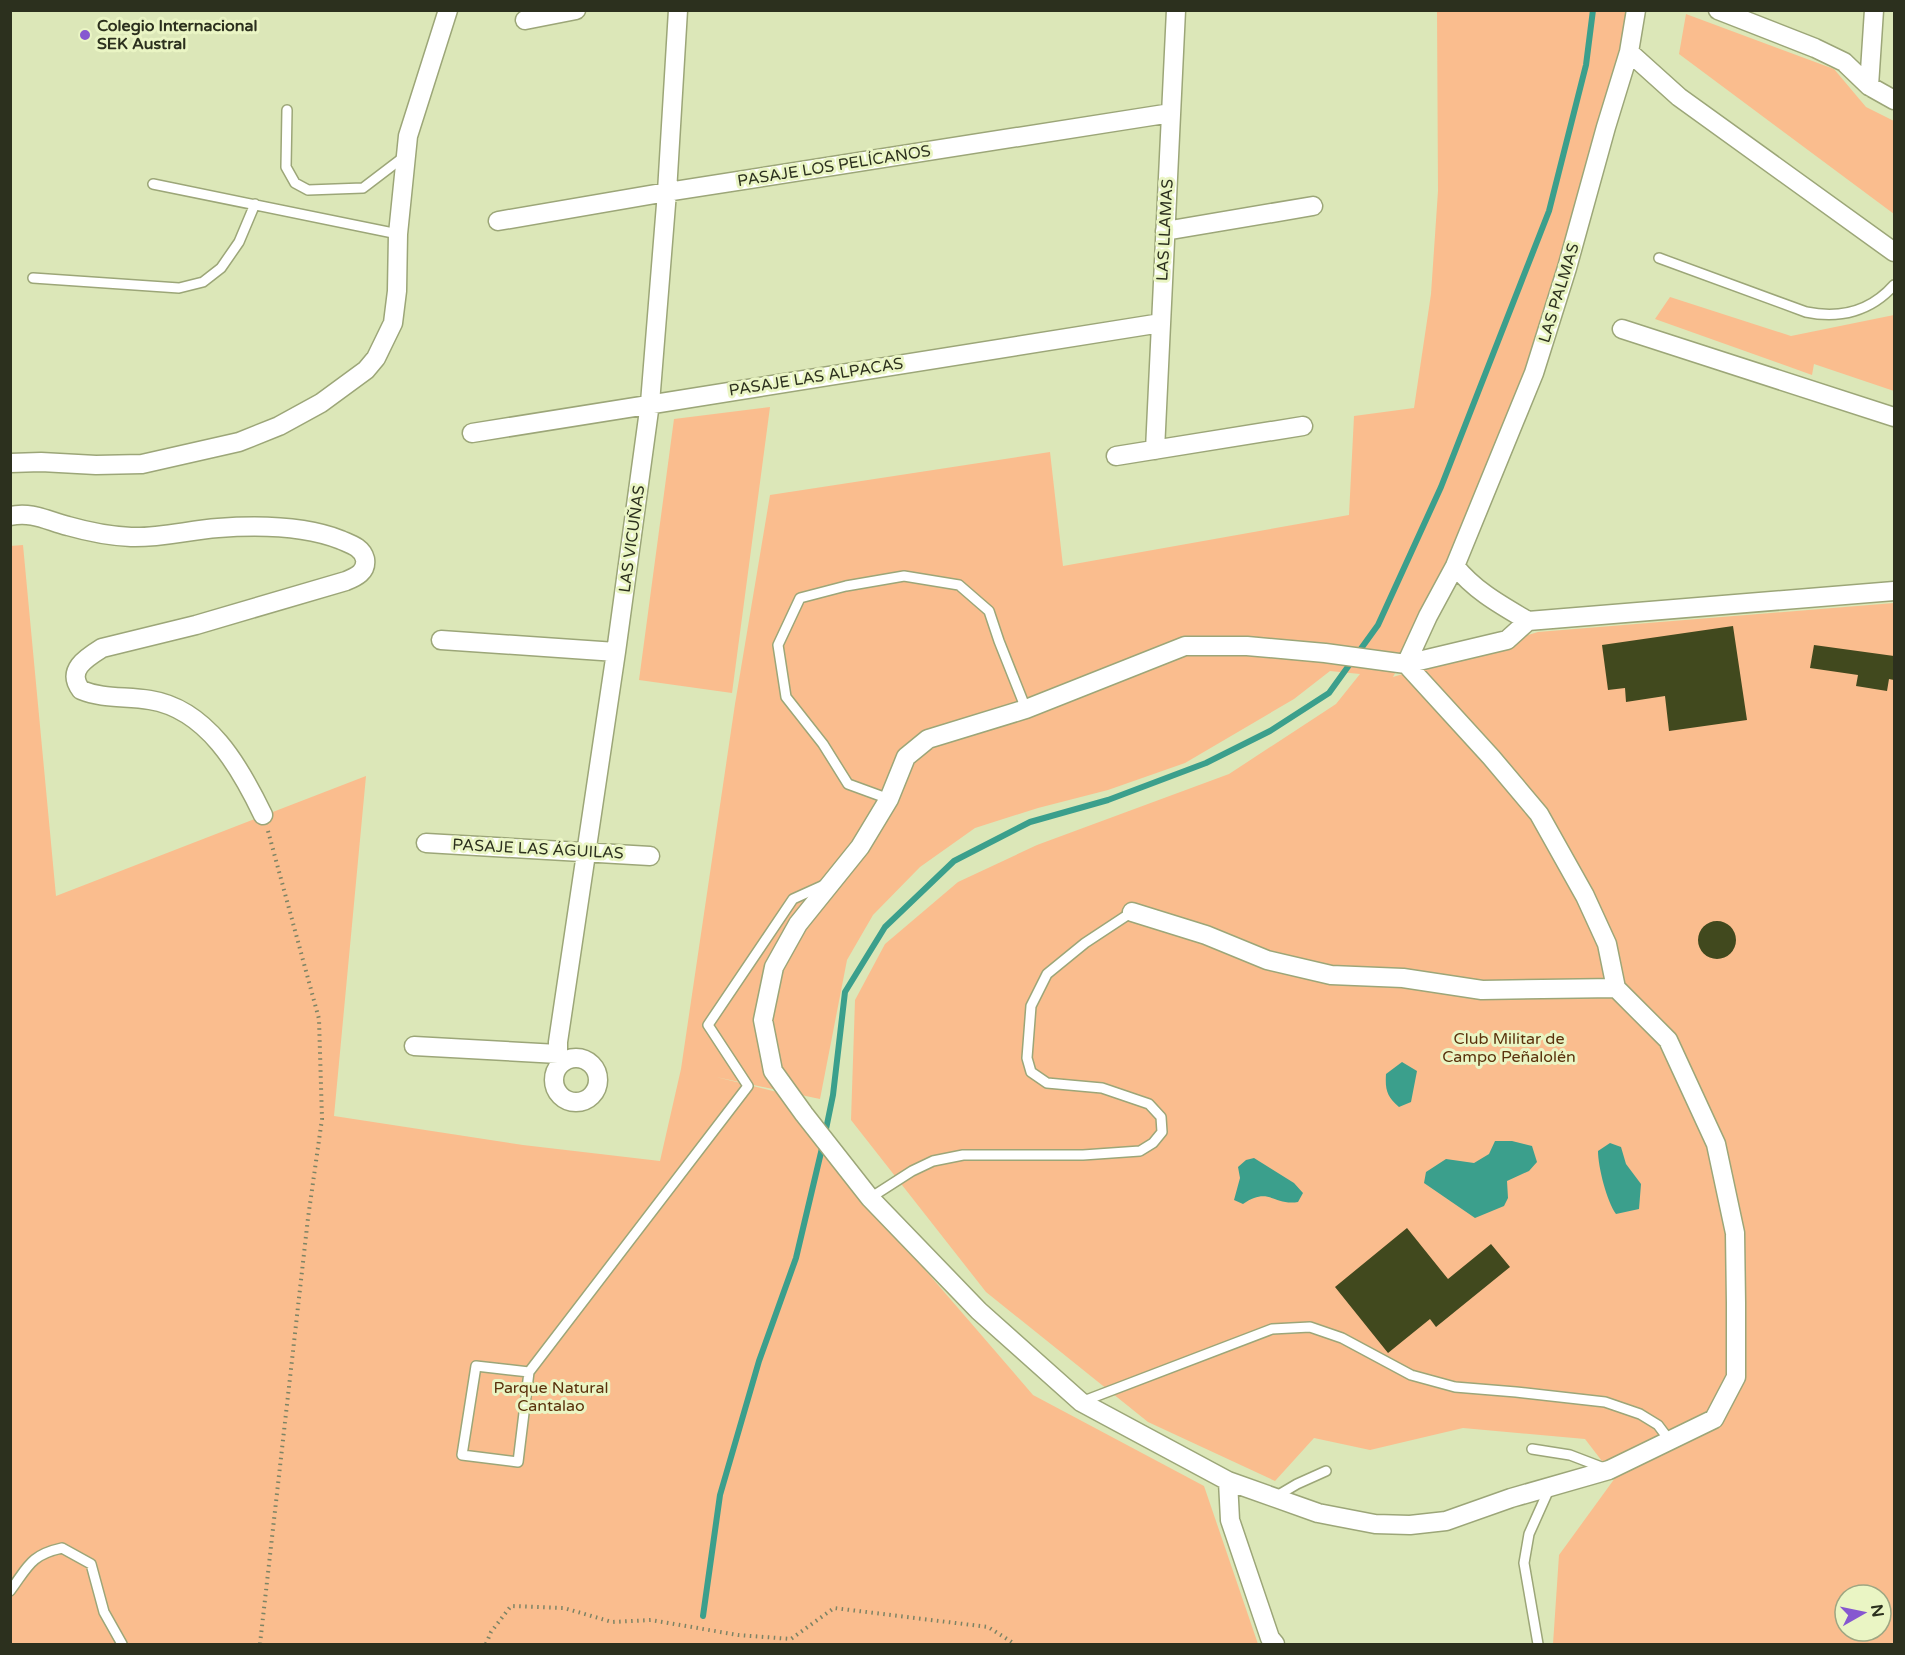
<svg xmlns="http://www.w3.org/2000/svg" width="1905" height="1655" font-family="'Varela Round',sans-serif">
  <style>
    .green { fill: #fabd8e; fill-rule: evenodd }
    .water { fill: #3b9f8c }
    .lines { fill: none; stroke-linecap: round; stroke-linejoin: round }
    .stream { stroke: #3b9f8c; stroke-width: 6 }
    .building { fill: #41491e }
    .service-casing { stroke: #9ca678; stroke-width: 12 }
    .minor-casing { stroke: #9ca678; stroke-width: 21 }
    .path { stroke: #7c8364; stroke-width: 4; stroke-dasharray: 1.5 4.5; stroke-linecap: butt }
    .service { stroke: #fff; stroke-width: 9 }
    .minor { stroke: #fff; stroke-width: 18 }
    .poi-dot { fill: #8657d0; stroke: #eaf5c4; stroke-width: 2 }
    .labels { text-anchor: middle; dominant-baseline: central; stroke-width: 6; stroke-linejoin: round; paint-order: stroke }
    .poi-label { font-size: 16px; font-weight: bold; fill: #2c301e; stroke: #eaf5c4; text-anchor: start }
    .street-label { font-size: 16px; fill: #2c301e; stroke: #eaf5c4 }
    .park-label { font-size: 16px; fill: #5a310c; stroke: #eaf5c4 }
  </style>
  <rect width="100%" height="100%" fill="#dce7b8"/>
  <path class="green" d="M1437 11H1634L1532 366 1458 554 1393 677 1538 632 1894 603V1644H1553L1559 1555 1615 1478 1585 1439 1463 1428 1370 1450 1314 1438 1275 1481 1148 1422 986 1292 851 1120 855 1000 885 944 958 882 1037 845 1229 774 1336 704 1360 674 1330 671 1294 699 1185 763 1108 790 1038 808 975 828 920 867 873 915 847 960 820 1099 716 1077 781 1093 845 1177 1033 1395 1204 1486 1258 1644H11L10 546 23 545 56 896 366 776 334 1116 523 1145 660 1161 681 1069 735 704 770 495 1050 452 1063 566 1349 515 1354 416 1414 408 1431 294 1438 191ZM1845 1595H1881V1631H1845Z
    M1686 14 1834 69 1866 107 1894 121V214L1679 54Z
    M1670 297 1791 336 1894 315V391L1814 364 1812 375 1655 319Z
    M770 407 732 693 639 680 674 419Z"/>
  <path class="water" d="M1402 1062 1417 1071 1411 1102 1399 1107C1387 1097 1385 1090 1386 1074Z
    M1495 1141H1512L1532 1146 1537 1162 1529 1171 1507 1181 1508 1198 1504 1206 1475 1218 1424 1183 1426 1172 1446 1159 1474 1163 1489 1154Z
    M1610 1143 1621 1147 1626 1164 1641 1184 1639 1209 1616 1214C1607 1202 1598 1167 1598 1151Z
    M1254 1158 1294 1183 1303 1193 1298 1202C1274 1206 1269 1186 1243 1204L1234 1200 1240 1178 1238 1167 1246 1160Z"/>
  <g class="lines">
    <path class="stream" d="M825 1134 833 1095 845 992 885 927 954 861 1030 822 1108 800 1206 763 1270 731 1329 693 1378 625 1441 487 1549 211 1586 65 1593 10
      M703 1616 720 1495 759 1361 796 1258 823 1144"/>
  </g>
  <path class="building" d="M1733 626 1747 720 1669 731 1665 696 1626 702 1625 688 1608 690 1602 645Z
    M1814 645 1894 656V680L1889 679 1887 691 1856 686 1858 675 1810 668Z
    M1698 940a19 19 0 1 1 38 0a19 19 0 1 1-38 0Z
    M1407 1228 1448 1279 1491 1244 1510 1267 1436 1327 1430 1319 1388 1353 1335 1287Z"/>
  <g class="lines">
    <g class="service-casing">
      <path id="service" d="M287 110 286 167 295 183 308 190 363 188 405 156
        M153 184 398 234
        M1659 258 1806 312C1840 319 1871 311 1894 285
        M33 278 179 288 203 282 221 268 239 242 255 204
        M889 799 848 784 823 744 786 697 778 645 800 598 846 586 904 576 959 585 989 611 999 641 1026 709
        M870 1198 912 1171 933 1161 963 1155H1083L1140 1151 1153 1143 1162 1132 1161 1117 1149 1104 1102 1088 1047 1083 1031 1072 1027 1058 1031 1006 1047 974 1085 943 1132 912
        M529 1372 476 1366 462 1455 518 1462 529 1372 748 1086 708 1025 793 899 824 885
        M1081 1402 1272 1329 1310 1327 1342 1338 1411 1375 1455 1387 1516 1392 1605 1402 1640 1414 1658 1425 1670 1441
        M1532 1449 1570 1455 1604 1468
        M1275 1497 1297 1484 1326 1471
        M10 1591C28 1567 30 1555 62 1548L91 1564 104 1612 122 1644
        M1538 1644 1524 1563 1529 1534 1550 1487"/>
    </g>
    <g class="minor-casing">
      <path id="minor" d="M1718 10 1815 48 1844 62 1869 86 1894 100
        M525 20 576 10
        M1629 52 1679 97 1894 252
        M1869 86 1874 10
        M498 221 667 192 1171 113
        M1165 231 1313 206
        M1622 329 1894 417
        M472 433 1161 323
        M1155 450 1176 10
        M1116 456 1303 426
        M10 463 41 462 96 465 142 464 239 442 279 426 321 403 366 370 376 358 393 323 397 291 398 234 408 136 448 10
        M10 516C32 511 48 521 68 526 89 532 110 536 131 537 161 538 189 530 218 528 258 525 303 525 341 540 350 544 362 547 365 559 367 572 356 577 346 581L196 625 102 648C86 658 66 670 81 690 103 699 126 696 150 700 207 709 240 767 263 815
        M1455 566C1475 591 1501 605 1528 621L1894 591
        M441 640 616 652
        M1406 664 1491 757 1539 814 1585 896 1607 944 1616 988 1668 1040 1716 1144 1735 1233 1736 1303V1377L1714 1419 1609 1470 1511 1498 1446 1521 1410 1525 1375 1524 1318 1513 1228 1481 1081 1402 979 1311 870 1198 804 1114 773 1071 763 1020 774 967 798 924 860 847 889 799 906 757 928 739 1026 709 1185 646H1247L1325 653 1406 664 1507 640 1528 621
        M1406 664 1428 616 1455 566 1534 373 1567 268 1606 127 1629 52 1636 10
        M426 843 650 856
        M1132 912 1206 935 1267 960 1331 975 1403 978 1482 990 1616 988
        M414 1046 558 1054
        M554 1080a22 22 0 1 1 44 0a22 22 0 1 1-44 0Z
        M561 1063 558 1054V1042L616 652 650 403 667 192 678 10
        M1228 1481 1230 1520 1270 1638 1275 1644"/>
    </g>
    <path class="path" d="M260 1644 308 1218 322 1119 319 1019 268 831
      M486 1644 491 1632 511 1606 564 1608 612 1622 651 1620 738 1635 791 1639 834 1608 988 1627 1015 1644"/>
    <use href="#service" class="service"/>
    <use href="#minor" class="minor"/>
  </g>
  <circle class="poi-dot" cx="85" cy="35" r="6"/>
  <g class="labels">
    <g class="poi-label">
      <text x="97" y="26">Colegio Internacional<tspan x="97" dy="18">SEK Austral</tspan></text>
    </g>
    <g class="street-label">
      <text transform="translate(834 166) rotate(-9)">PASAJE LOS PELÍCANOS</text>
      <text transform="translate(1165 230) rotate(-87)">LAS LLAMAS</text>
      <text transform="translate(1559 293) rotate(-73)">LAS PALMAS</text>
      <text transform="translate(816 377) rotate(-9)">PASAJE LAS ALPACAS</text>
      <text transform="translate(632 539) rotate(-82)">LAS VICUÑAS</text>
      <text transform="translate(538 849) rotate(3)">PASAJE LAS ÁGUILAS</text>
    </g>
    <g class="park-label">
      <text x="1509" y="1039">Club Militar de<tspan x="1509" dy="18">Campo Peñalolén</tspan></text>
      <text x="551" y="1388">Parque Natural<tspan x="551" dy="18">Cantalao</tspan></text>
    </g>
  </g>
  <rect width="1905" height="1655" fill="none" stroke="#2c301e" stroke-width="24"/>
  <g transform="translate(1863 1613) rotate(81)"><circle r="28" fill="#eaf5c4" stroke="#9ea682" stroke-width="1.5"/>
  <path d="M0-4.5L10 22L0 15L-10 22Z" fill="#8657d0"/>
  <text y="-9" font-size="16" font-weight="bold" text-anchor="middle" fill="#2c301e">N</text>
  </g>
</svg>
